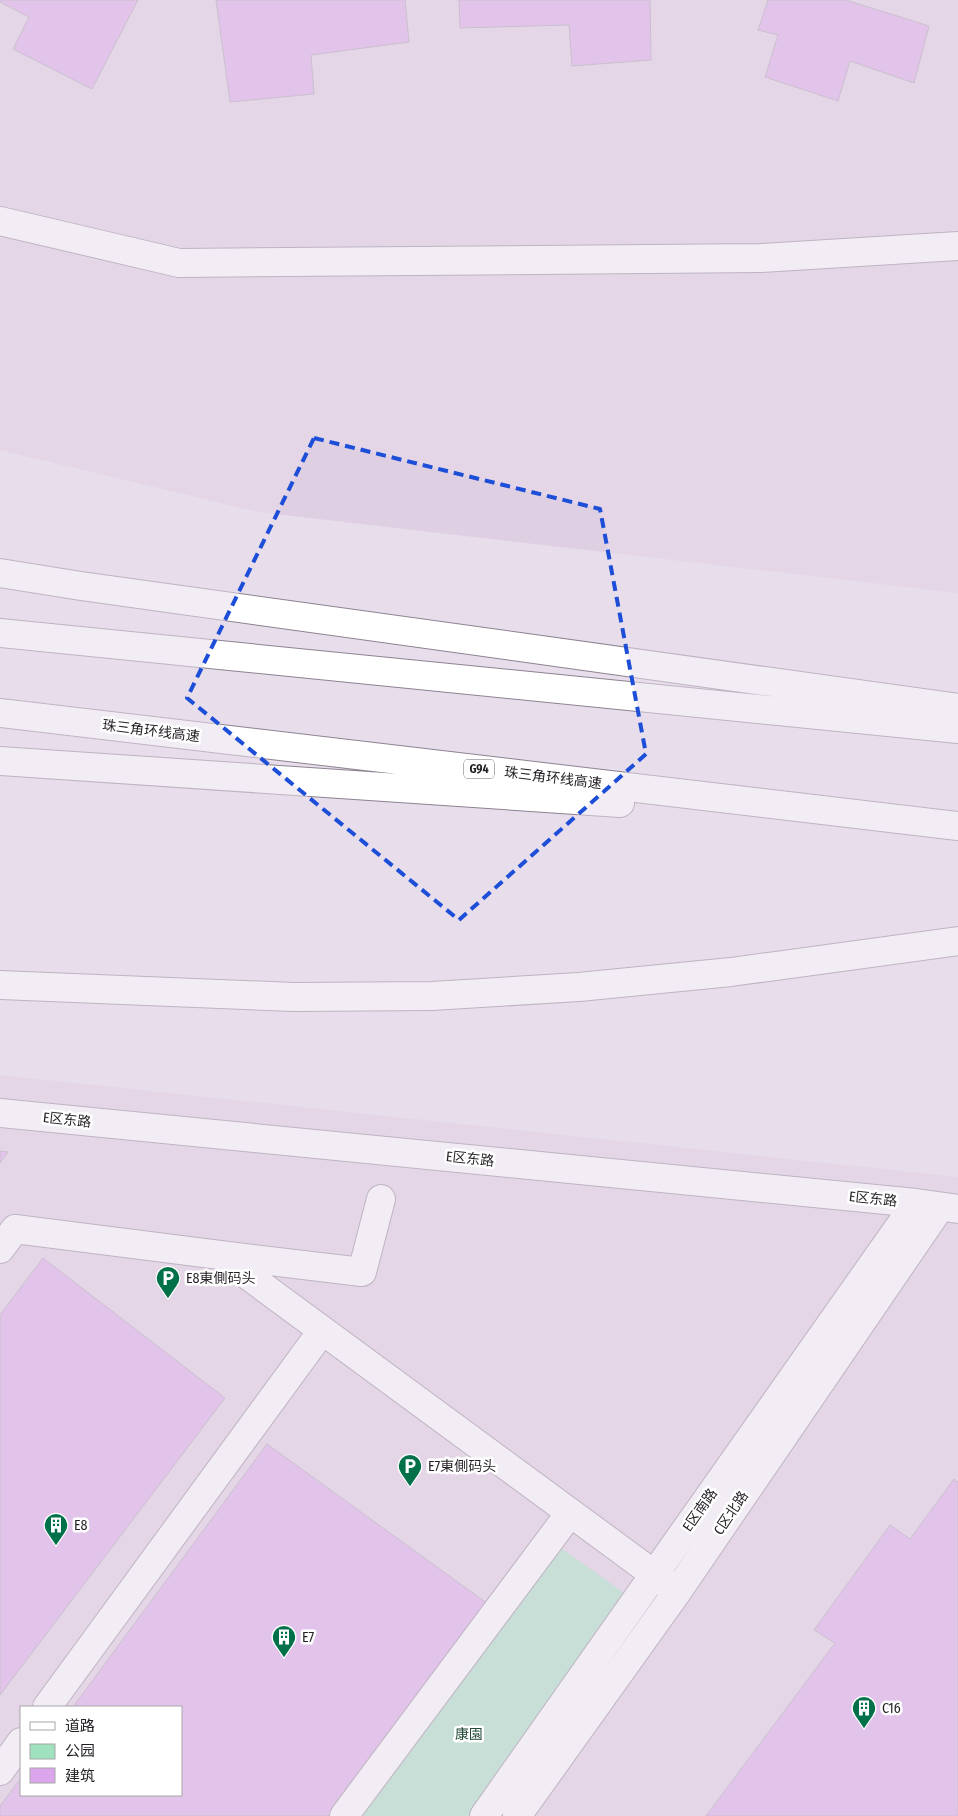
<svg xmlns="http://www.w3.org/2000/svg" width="958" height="1816" font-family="'Fira Sans Condensed','Noto Sans SC',sans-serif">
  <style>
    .built { fill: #dfcfe3; fill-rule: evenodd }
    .green { fill: #a0e2bf }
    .building { fill: #dba6eb; stroke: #a79daa }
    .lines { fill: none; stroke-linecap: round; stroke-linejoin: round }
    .minor-casing { stroke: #8d8390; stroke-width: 30 }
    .highway-casing { stroke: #8d8390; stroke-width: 30 }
    .minor { stroke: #fff; stroke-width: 28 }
    .highway { stroke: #fff; stroke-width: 28 }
    .marked { fill: none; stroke: #1d4ed8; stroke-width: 4; stroke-dasharray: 10 6; stroke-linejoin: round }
    .labels { text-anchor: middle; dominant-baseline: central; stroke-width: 5; stroke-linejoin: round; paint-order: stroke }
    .shield { fill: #fff; stroke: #656266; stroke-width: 1 }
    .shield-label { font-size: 12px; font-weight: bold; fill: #231f24 }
    .street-label { font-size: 14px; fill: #231f24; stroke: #fff }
    .poi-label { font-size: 14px; fill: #231f24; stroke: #fff; text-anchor: start }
    .park-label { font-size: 14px; fill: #214835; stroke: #fff }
  </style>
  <rect width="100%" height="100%" fill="#e8ddeb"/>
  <path class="built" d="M0 0H958V593L258 512 0 450Z
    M0 1075 958 1177V1816H0ZM21 1707H181V1795H21Z"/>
  <path class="green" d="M551 1541 630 1597 469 1816H349Z"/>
  <path class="building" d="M0 0H138L92 89 13 49 29 17 0 2Z
    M216 0H405L409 42 311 55 314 94 230 102Z
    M459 0H650L651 60 572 66 569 25 460 28Z
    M768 0H846L929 26 914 83 850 61 838 101 765 77 778 35 758 30Z
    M0 1151 8 1152 0 1163Z
    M43 1258 225 1398 0 1695V1315Z
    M267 1444 495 1609 342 1816H0V1806L21 1778V1795H181V1707H73Z
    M954 1479 958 1482V1816H706L835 1643 814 1630 890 1525 910 1539Z"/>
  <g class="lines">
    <g class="minor-casing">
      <path id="minor" d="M0 221 179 263 761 258 958 246
        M0 1113 916 1203 958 1209
        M0 1249 15 1229 220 1255 362 1272 381 1199
        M220 1255 670 1586
        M47 1707 322 1331
        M0 1771 21 1742
        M344 1816 570 1513
        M484 1816 916 1203
        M517 1816 677 1592 940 1207"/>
    </g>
    <g class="highway-casing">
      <path id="highway" d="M0 573 81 586 958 708
        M0 633 958 729
        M0 713 958 826
        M0 761 620 803
        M0 985 294 997 432 996 579 987 731 972 958 941"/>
    </g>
    <use href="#minor" class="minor"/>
    <use href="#highway" class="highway"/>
  </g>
  <path d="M0 0H958V1816H0ZM314 438 600 509 646 754 459 920 187 698Z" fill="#e8ddeb" fill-opacity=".55" fill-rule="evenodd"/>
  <path class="marked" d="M314 438 600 509 646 754 459 920 187 698Z"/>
  <defs>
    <g id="parking-pin" transform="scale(1.25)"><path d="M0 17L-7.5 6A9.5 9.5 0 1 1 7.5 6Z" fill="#02714a" stroke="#fff"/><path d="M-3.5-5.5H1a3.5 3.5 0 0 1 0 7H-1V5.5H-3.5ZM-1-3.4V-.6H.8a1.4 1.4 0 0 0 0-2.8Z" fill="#fff"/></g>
    <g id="building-pin" transform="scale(1.25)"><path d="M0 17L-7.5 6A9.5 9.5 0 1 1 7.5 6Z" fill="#02714a" stroke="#fff"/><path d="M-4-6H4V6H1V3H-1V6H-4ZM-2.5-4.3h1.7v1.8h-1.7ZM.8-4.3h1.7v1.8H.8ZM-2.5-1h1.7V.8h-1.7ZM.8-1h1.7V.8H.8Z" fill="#fff"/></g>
  </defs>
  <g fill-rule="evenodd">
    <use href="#parking-pin" x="168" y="1278"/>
    <use href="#parking-pin" x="410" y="1466"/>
    <use href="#building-pin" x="56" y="1525"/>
    <use href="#building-pin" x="284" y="1637"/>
    <use href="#building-pin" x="864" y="1708"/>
  </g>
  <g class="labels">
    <rect class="shield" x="464" y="759.5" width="30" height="19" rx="4"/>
    <g class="shield-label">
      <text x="479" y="769">G94</text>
    </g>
    <g class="street-label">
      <text transform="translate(151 731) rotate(7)">珠三角环线高速</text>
      <text transform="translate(553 778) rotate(7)">珠三角环线高速</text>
      <text transform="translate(67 1120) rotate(6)">E区东路</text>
      <text transform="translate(470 1159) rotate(6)">E区东路</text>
      <text transform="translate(873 1199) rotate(6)">E区东路</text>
      <text transform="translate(700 1510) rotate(-55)">E区南路</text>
      <text transform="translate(731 1513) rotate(-56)">C区北路</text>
    </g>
    <g class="poi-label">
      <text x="186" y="1278">E8東側码头</text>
      <text x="428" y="1466">E7東側码头</text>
      <text x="74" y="1525">E8</text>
      <text x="302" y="1637">E7</text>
      <text x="882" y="1708">C16</text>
    </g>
    <g class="park-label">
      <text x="469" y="1734">康園</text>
    </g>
  </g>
  <rect x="20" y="1706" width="162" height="90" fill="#ffffff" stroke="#a7a5a7"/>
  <rect x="30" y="1722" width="25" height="8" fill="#ffffff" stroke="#a7a5a7"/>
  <text x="65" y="1731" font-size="15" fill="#231f24">道路</text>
  <rect x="30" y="1744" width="25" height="15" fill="#a0e2bf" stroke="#a7a5a7"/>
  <text x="65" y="1756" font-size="15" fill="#231f24">公园</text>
  <rect x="30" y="1768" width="25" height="15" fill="#dba6eb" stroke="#a7a5a7"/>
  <text x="65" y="1781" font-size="15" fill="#231f24">建筑</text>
</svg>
